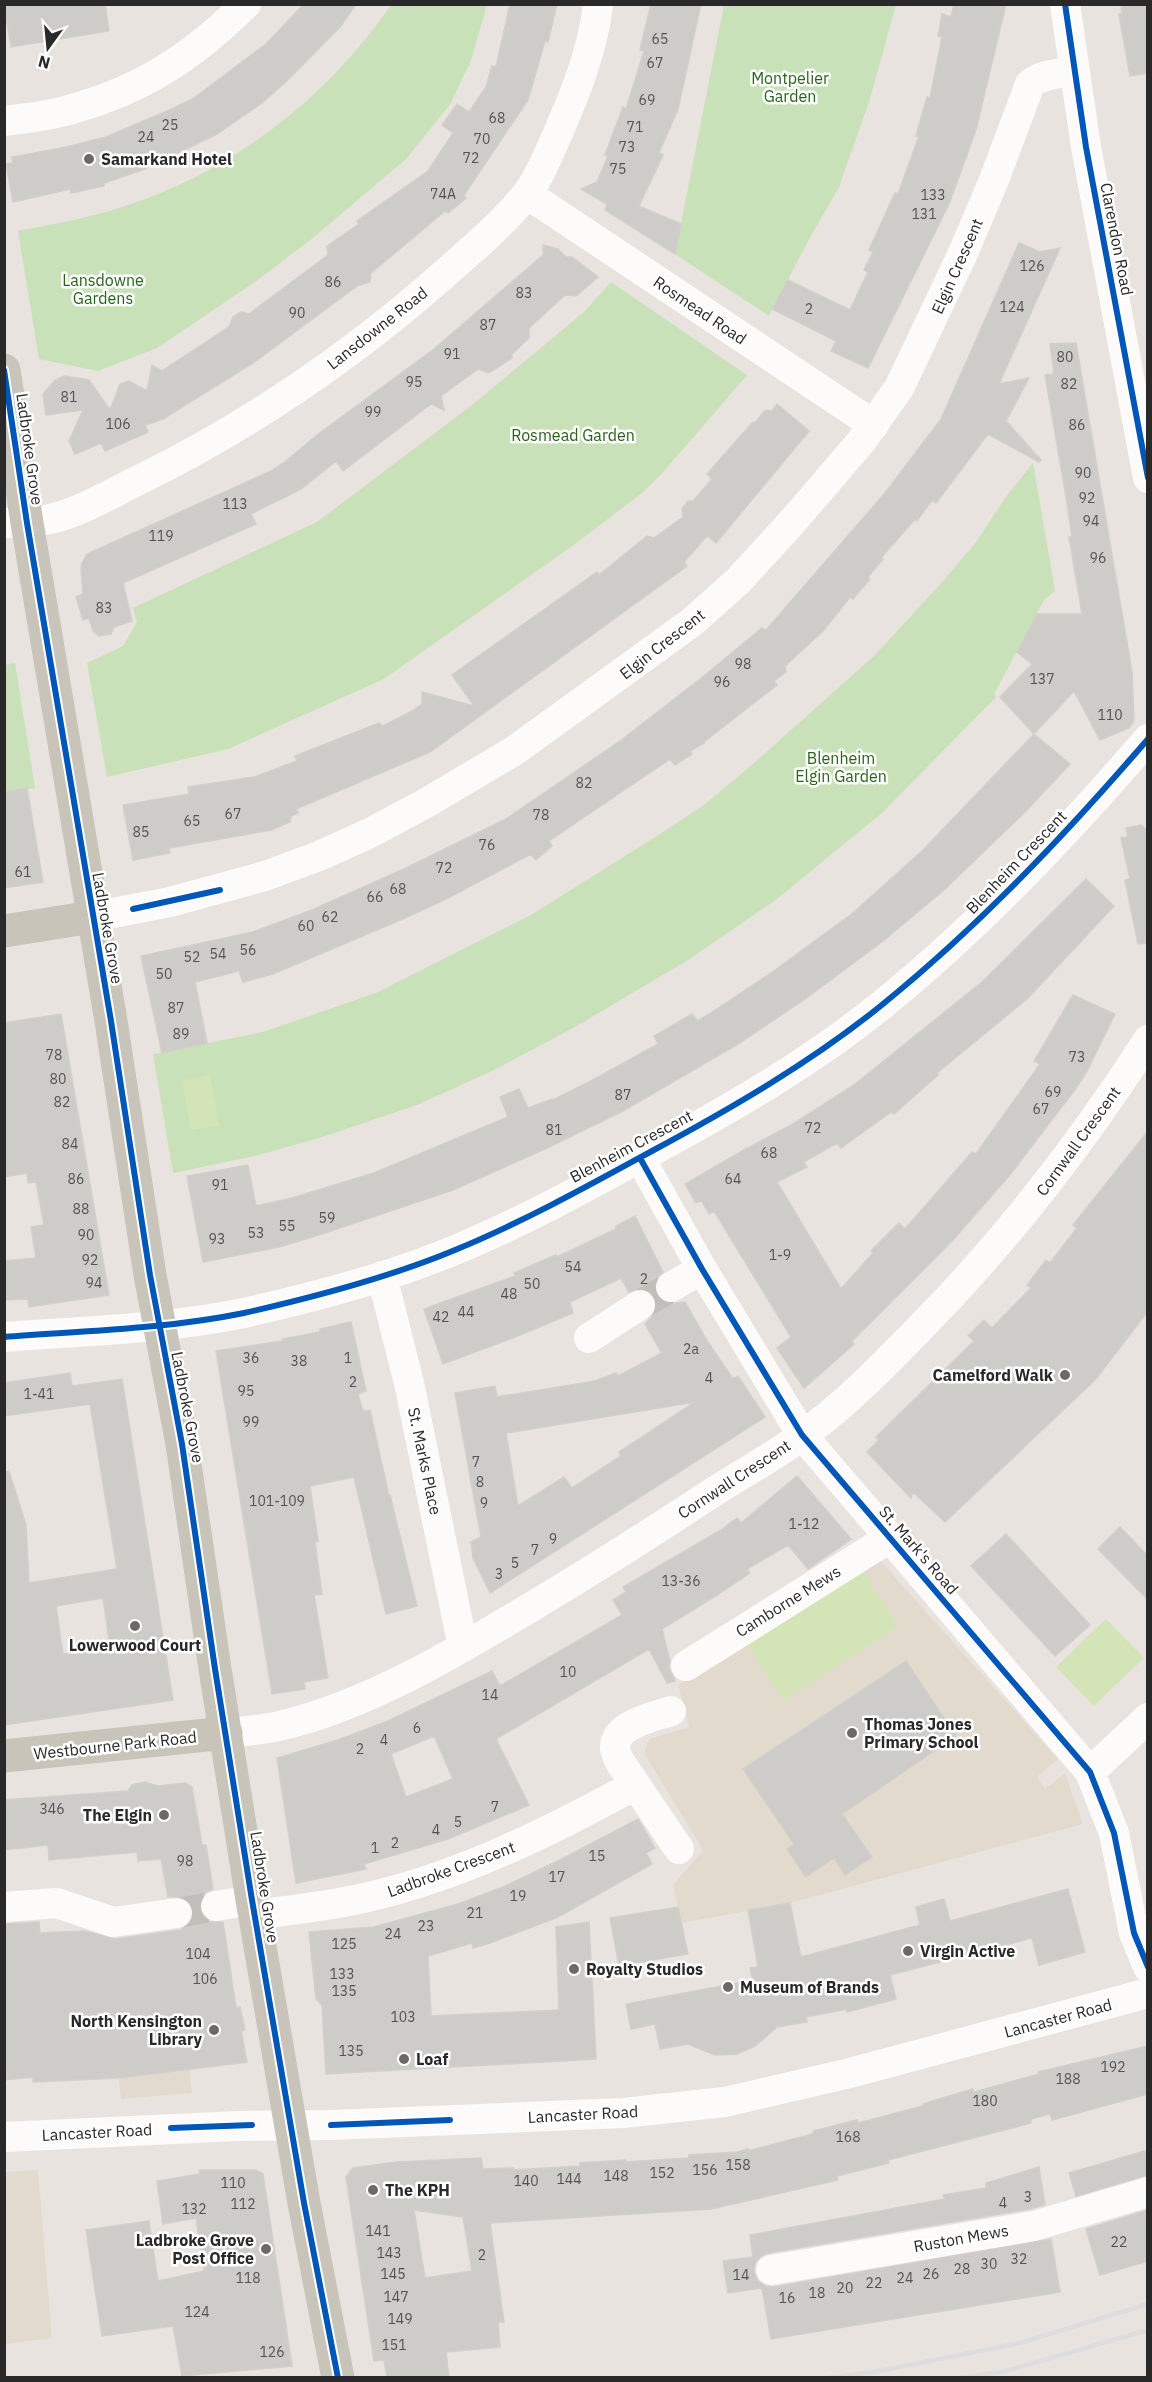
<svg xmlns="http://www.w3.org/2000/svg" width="1152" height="2382" font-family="'IBM Plex Sans',sans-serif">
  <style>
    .education { fill: #e2dbcd }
    .green { fill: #c9e1b8 }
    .pitch { fill: #d3e5b6 }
    .building { fill: #ceccc8; stroke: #d2cfcb; stroke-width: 1.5; fill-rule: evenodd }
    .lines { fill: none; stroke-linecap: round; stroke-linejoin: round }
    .minor-tunnel { stroke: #c2beba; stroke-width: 30; stroke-dasharray: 30 15; stroke-linecap: butt }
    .minor { stroke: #fcfbfa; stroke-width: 30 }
    .major { stroke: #c8c4b9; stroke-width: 33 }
    .rail { stroke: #dddcde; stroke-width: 4.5 }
    .cycleway-casing { stroke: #fff; stroke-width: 10 }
    .cycleway { stroke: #0057b8; stroke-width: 6 }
    .poi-dot { fill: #6c6a68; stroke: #fff; stroke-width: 2 }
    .labels { text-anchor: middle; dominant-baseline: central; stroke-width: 5; stroke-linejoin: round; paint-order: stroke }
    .number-label { font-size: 14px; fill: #535252 }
    .park-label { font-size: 16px; fill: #29631c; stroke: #fff }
    .poi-label { font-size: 16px; font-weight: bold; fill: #292929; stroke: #fff; text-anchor: start }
    .street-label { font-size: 16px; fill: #292929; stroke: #fff }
  </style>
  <rect width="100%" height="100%" fill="#e8e3de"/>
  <path class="education" d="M875 1555 1058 1759 1037 1777 1045 1789 1065 1773 1083 1824 790 1903 682 1923 673 1885 703 1850 644 1753 649 1739 689 1727 678 1685Z
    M111 2004 185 2031 192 2093 121 2099Z
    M38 2170 52 2338 5 2344V2172Z"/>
  <path class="green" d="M391 5H487L471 60 451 103 406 159 313 238 255 282 157 348 98 371 39 359 18 231C53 224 90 218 125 206 232 172 328 97 391 5Z
    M724 5H896L869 102 839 187 807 243 769 316 675 254Z
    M611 282 747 375 665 470 642 493 575 544 384 679 228 749 107 777 87 663 123 646 137 622 133 608 317 522 472 405 584 312Z
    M1033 463 1055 591 1044 600 994 694 996 697 882 813 777 899 688 960 575 1027 490 1072 417 1105 322 1137 259 1155 173 1173 153 1054 263 1032 376 993 531 915 660 834 704 805 761 757 876 654 944 580 977 541 1005 498Z
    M15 663 35 788 5 792 4 665Z"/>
  <path class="pitch" d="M210 1075 219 1125 191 1130 182 1081Z
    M862 1570 898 1626 784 1700 747 1644Z
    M1106 1619 1144 1658 1094 1706 1056 1667Z"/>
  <path class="building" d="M4 4H105L109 31 11 47Z
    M304 4H356L341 26 289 79 262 103 217 134 145 169 104 183V186L71 193 70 189 13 202 6 164 13 163 12 157 62 148 106 137 174 108 194 98 266 44Z
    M510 4H557L548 42 545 41 528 100 464 195 466 198 448 213 445 211 371 273 370 282 357 286 256 361 163 419 145 425 148 432 105 451 101 443 75 454 69 441 83 410 46 415 43 394 55 380 64 376 89 380 110 410 120 384 129 381 147 391 152 365 162 371 229 327 233 317 241 312 249 314 328 255 327 246 359 224 357 221 428 171 453 133 442 125 457 104 469 112 486 87 492 66 496 67Z
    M651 4H701L678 109 659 153 663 155 639 206 681 224 675 254 605 210 607 204 581 189 597 182 608 156 605 155 623 107 626 109 644 51 640 50Z
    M954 4H1006L976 130 949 204 868 368 831 351 836 341 772 309 788 280 850 310 868 272 864 270 873 252 869 250 895 193 898 194 919 136H916L927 97 930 98 942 37 938 36 942 14 951 17Z
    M1134 4H1148V73L1130 76 1119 14 1122 13 1121 7Z
    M1019 243 1040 252 1060 248 999 384 1029 378 1006 421 1041 460 1039 462 988 434 936 503 932 500 917 521 915 519 881 558 883 559 868 577 870 579 853 599 850 597 824 630 785 666 786 672 774 681 777 685 705 741 704 743 690 751 692 754 675 765 670 759 549 841 552 846 536 860 531 854 446 899 405 918 273 974 243 982 239 971 195 982 207 1043 162 1053 141 956 253 932 312 910 404 869 506 819 620 741 704 676 762 628 766 630 885 493 941 419Z
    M543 245 558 249 566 257H572L598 277 576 296 565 295 529 328V338L512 354V358L489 373 478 369 441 396 444 410 431 404 343 471 336 461 301 489 251 514 256 524 123 583 132 621 114 627 111 634 99 636 93 631 89 618 83 620 76 597 83 594 81 569 82 563 87 554 271 471 286 461 317 435 434 349 543 255Z
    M1076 343 1132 672 1134 721 1129 728 1100 740 1074 691 1034 734 1000 697 1032 664 1017 652 1037 614H1082L1069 537 1072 536 1065 491 1045 375 1054 374 1050 344Z
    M777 404 809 431 716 543 707 536 684 562 687 566 430 752 296 809 298 813 291 816 290 822 271 830 169 848 170 853 133 860 123 805 189 794 188 787 254 777 297 761 295 756 379 723 383 726 412 711 422 704V692L474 706 452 675 597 572 599 575 647 536 654 538 683 517 682 509 688 501H693L712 479 707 474 753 422 755 423 765 410 772 411Z
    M1034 734 1070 764 1025 812 944 890 883 941 808 997 738 1044 623 1111 545 1149 453 1190 322 1234 279 1247 203 1262 187 1176 248 1165 256 1206 292 1198 374 1173 508 1117 500 1097 519 1089 528 1108 552 1099 553 1100 591 1081 658 1044 654 1036 692 1014 698 1021 720 1007 771 973 853 913 923 850Z
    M27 788 43 882 4 888V792Z
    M1141 825 1148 831V943L1138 944 1125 880 1130 879 1121 838 1128 837 1126 828Z
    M1086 879 1114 906 1027 999 937 1073 938 1075 894 1114 891 1112 841 1148 837 1143 804 1162 807 1167 777 1182 841 1289 873 1253 871 1251 899 1223 905 1229 972 1152 976 1154 1040 1064 1034 1061 1073 995 1115 1014 1086 1073 1074 1091 1009 1176 953 1240 852 1341 854 1344 804 1388 777 1348 791 1337 714 1211 709 1214 701 1200 696 1203 685 1184 744 1150 793 1124 854 1085 982 982Z
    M61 1014 109 1295 29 1307 28 1299 4 1300V1261L36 1258 31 1227 44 1225 36 1182 28 1183 27 1173 4 1177V1023Z
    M1148 1131V1311L1095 1380 945 1522 913 1492 911 1498 867 1452 879 1440 876 1437 974 1341 968 1336 984 1320 992 1328 1031 1288 1027 1285 1046 1260 1050 1263 1077 1228 1073 1225Z
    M635 1216 663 1272 656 1278 654 1286 656 1296 662 1302 670 1304 685 1302 706 1339 733 1379 738 1376 765 1417 490 1593 473 1558 471 1542 481 1537 455 1393 495 1386 497 1397 595 1381 616 1373 618 1376 662 1353 645 1324 655 1313 657 1304 654 1295 647 1289 639 1288 629 1292 621 1278 570 1302 573 1313 515 1337 443 1364 424 1309 515 1276 514 1273 556 1255 557 1257 616 1229V1226ZM695 1402 619 1452 621 1456 572 1488 564 1477 518 1506 506 1433Z
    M351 1322 366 1391 358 1394 363 1411 370 1410 389 1496 390 1495 417 1606 386 1614 354 1477 310 1486 318 1541 315 1542 322 1594 314 1595 328 1678 304 1682 305 1689 272 1694 216 1351 282 1341V1339L320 1332V1329Z
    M70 1373 72 1386 122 1379 173 1700 4 1725V1472L9 1471 26 1525 29 1583 117 1569 90 1404 4 1416V1383ZM103 1598 110 1647 63 1654 56 1606Z
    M797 1476 851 1539 808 1569 788 1545 747 1569 750 1573 717 1595 662 1629 670 1661 669 1667 675 1681 667 1683 649 1649 496 1739 529 1805 448 1839 364 1864 366 1869 296 1883 277 1758 338 1740 388 1721 492 1671 500 1686 622 1615 613 1600 626 1592 623 1587 721 1530 737 1518 741 1523ZM434 1736 453 1779 406 1797 391 1754Z
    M1120 1527 1148 1556V1600L1098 1549Z
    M1006 1534 1090 1625 1055 1656 971 1566Z
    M906 1661 956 1736 842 1814 872 1857 845 1875 834 1858 806 1877 787 1849 794 1844 743 1769Z
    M144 1782 158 1786 185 1783 192 1787 202 1845H206L213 1889 206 1892 200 1899 199 1909 202 1916 209 1922H223L236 2007H240L245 2030 241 2031 247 2062 118 2078 33 2082V2077L4 2080V1924L39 1922 40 1933 85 1931 115 1939 180 1930 188 1926 193 1920 194 1911 191 1903 184 1897H168L161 1859 138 1861 137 1852 49 1860 48 1845 4 1850V1800L128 1791 132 1785Z
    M638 1819 655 1848 646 1853 652 1864 558 1917 490 1943 473 1948 472 1943 428 1956 431 2016 559 2010 556 1927 589 1922 596 2059 326 2074 322 2005 316 1999 309 1932 374 1927 458 1904 503 1887 560 1860Z
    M1068 1889 1085 1952 1039 1965 1032 1938 890 1975 896 1999 847 2012V2009L806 2017 807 2022 777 2027 755 2046 737 2054 715 2055 688 2044 660 2049 655 2024 631 2029 626 2004 753 1980 750 1968 758 1967 748 1910 790 1903 801 1957 920 1925 916 1907 944 1899 950 1921Z
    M678 1907 688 1954 619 1966 610 1918Z
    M1148 2046V2094L1052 2120 1050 2114 1031 2119V2123L888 2160 889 2163 837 2176 838 2180 711 2209 490 2223 504 2322H498L500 2347 446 2352 449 2378H387L384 2360 374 2361 346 2177 353 2168 397 2162 481 2158 483 2169 513 2168V2170L580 2166V2163L626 2160V2162L689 2158V2155L737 2152 748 2149V2151L813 2134V2131L857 2120 858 2123 923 2106V2104L949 2096 973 2089 974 2092 1039 2074 1038 2072ZM414 2210 463 2217 472 2271 425 2278Z
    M1148 2150V2175L1076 2196 1069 2173Z
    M1039 2167 1045 2205 1030 2209 768 2253 760 2257 755 2263 754 2272 758 2281 766 2286 774 2287 1051 2239 1060 2292 771 2339 762 2288 728 2293 723 2261 753 2257 750 2235 945 2199 943 2195 986 2188V2183Z
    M199 2170H256L263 2174 292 2366 182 2376 173 2326 102 2336 86 2230 149 2221 158 2281 204 2271 196 2218 163 2224 157 2181 200 2174Z
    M1148 2210V2261L1100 2275 1086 2229Z"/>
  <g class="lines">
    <path class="minor-tunnel" d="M640 1305 671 1287
      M177 1913 216 1906"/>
    <path class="minor" d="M1065 4 1086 147 1148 478
      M4 121C27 118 50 116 72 109 144 89 193 56 246 4
      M527 194 874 425
      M4 523C20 523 35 523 50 519 81 512 112 493 141 479 250 425 350 357 441 277 470 251 502 225 526 195 538 180 546 160 554 142 573 99 593 52 598 4
      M92 917 170 902 265 876 319 856 370 833 426 803 514 751 692 622 738 581 793 521 860 443 899 388 963 253 994 180 1030 84C1042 74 1058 74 1073 71
      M640 1158 702 1269 802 1435 1090 1772 1114 1833 1134 1933 1148 1967
      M382 1276 409 1383 463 1647
      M671 1287 702 1269
      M4 1337C84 1331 166 1329 244 1313 315 1297 388 1278 455 1250 523 1222 588 1186 652 1151 732 1108 813 1061 883 1004 980 925 1066 834 1148 739
      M589 1338 640 1305
      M686 1666 891 1537
      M671 1711C654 1717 614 1724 615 1748 615 1752 618 1758 620 1762L679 1849
      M226 1733C244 1731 262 1730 279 1726 375 1704 473 1642 556 1592 609 1560 660 1527 712 1493 741 1474 773 1457 802 1436 845 1405 883 1366 920 1328 1007 1240 1081 1144 1148 1040
      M1090 1772 1148 1718
      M216 1906 252 1900
      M4 1907 57 1903 113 1922 177 1913
      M255 1915C291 1910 329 1906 364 1898 461 1876 549 1832 635 1785
      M4 2137 238 2126 331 2125 623 2113 725 2102 850 2073 1148 1993
      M771 2270 1034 2226 1148 2192"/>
    <path class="major" d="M4 370 27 523 111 1021 150 1275 182 1444 215 1669 252 1900 304 2203 338 2378
      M4 931 92 917
      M4 1756 226 1733"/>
    <path class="rail" d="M828 2378 879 2371 1020 2343 1148 2304
      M958 2378 1002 2372 1148 2330"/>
    <g class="cycleway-casing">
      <path id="cycleway" d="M1065 4 1086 147 1148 478
        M4 370 27 523 111 1021 150 1275 182 1444 215 1669 252 1900 304 2203 338 2378
        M133 909 220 890
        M640 1158 702 1269 802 1435 1090 1772 1114 1833 1134 1933 1148 1967
        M4 1337C84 1331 166 1329 244 1313 315 1297 388 1278 455 1250 523 1222 588 1186 652 1151 732 1108 813 1061 883 1004 980 925 1066 834 1148 739
        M331 2125 450 2120
        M171 2128 252 2125"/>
    </g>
    <use href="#cycleway" class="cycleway"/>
  </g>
  <g class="poi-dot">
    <circle cx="89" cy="159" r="6"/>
    <circle cx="1065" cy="1375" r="6"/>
    <circle cx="135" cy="1626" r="6"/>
    <circle cx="852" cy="1733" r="6"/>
    <circle cx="164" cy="1815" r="6"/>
    <circle cx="908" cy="1951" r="6"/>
    <circle cx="574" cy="1969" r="6"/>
    <circle cx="728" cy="1987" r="6"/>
    <circle cx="214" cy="2030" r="6"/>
    <circle cx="404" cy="2059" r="6"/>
    <circle cx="373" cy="2190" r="6"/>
    <circle cx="266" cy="2249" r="6"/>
  </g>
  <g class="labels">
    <g class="number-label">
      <text x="660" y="39">65</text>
      <text x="655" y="63">67</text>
      <text x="647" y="100">69</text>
      <text x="497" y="118">68</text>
      <text x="170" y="125">25</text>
      <text x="635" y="127">71</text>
      <text x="146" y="137">24</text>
      <text x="482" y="139">70</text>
      <text x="627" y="147">73</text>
      <text x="471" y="158">72</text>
      <text x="618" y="169">75</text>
      <text x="443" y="194">74A</text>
      <text x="933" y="195">133</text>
      <text x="924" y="214">131</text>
      <text x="1032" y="266">126</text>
      <text x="333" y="282">86</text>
      <text x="524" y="293">83</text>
      <text x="1012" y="307">124</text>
      <text x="809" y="309">2</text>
      <text x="297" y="313">90</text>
      <text x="488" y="325">87</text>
      <text x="452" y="354">91</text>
      <text x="1065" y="357">80</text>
      <text x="414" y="382">95</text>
      <text x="1069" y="384">82</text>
      <text x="69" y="397">81</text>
      <text x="373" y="412">99</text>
      <text x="118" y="424">106</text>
      <text x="1077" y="425">86</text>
      <text x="1083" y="473">90</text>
      <text x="1087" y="498">92</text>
      <text x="235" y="504">113</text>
      <text x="1091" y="521">94</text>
      <text x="161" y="536">119</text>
      <text x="1098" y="558">96</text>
      <text x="104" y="608">83</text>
      <text x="743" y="664">98</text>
      <text x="1042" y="679">137</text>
      <text x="722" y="682">96</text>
      <text x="1110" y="715">110</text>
      <text x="584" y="783">82</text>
      <text x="233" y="814">67</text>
      <text x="541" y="815">78</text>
      <text x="192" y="821">65</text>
      <text x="141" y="832">85</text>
      <text x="487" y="845">76</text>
      <text x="444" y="868">72</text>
      <text x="23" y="872">61</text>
      <text x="398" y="889">68</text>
      <text x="375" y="897">66</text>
      <text x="330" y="917">62</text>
      <text x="306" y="926">60</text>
      <text x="248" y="950">56</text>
      <text x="218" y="954">54</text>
      <text x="192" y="957">52</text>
      <text x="164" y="974">50</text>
      <text x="176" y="1008">87</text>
      <text x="181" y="1034">89</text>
      <text x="54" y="1055">78</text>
      <text x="1077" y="1057">73</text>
      <text x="58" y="1079">80</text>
      <text x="1053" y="1092">69</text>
      <text x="623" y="1095">87</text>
      <text x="62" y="1102">82</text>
      <text x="1041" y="1109">67</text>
      <text x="813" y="1128">72</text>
      <text x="554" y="1130">81</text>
      <text x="70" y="1144">84</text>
      <text x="769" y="1153">68</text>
      <text x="76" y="1179">86</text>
      <text x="733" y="1179">64</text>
      <text x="220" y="1185">91</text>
      <text x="81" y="1209">88</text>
      <text x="327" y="1218">59</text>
      <text x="287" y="1226">55</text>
      <text x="256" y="1233">53</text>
      <text x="86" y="1235">90</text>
      <text x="217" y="1239">93</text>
      <text x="780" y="1255">1-9</text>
      <text x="90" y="1260">92</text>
      <text x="573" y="1267">54</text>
      <text x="644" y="1279">2</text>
      <text x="94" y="1283">94</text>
      <text x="532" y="1284">50</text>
      <text x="509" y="1294">48</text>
      <text x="466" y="1312">44</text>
      <text x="441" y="1317">42</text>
      <text x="691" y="1349">2a</text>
      <text x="251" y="1358">36</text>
      <text x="348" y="1358">1</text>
      <text x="299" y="1361">38</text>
      <text x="709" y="1378">4</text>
      <text x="353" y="1382">2</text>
      <text x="246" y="1391">95</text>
      <text x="39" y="1394">1-41</text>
      <text x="251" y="1422">99</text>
      <text x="476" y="1462">7</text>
      <text x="480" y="1482">8</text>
      <text x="277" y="1501">101-109</text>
      <text x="484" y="1503">9</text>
      <text x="804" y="1524">1-12</text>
      <text x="553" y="1539">9</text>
      <text x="535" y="1550">7</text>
      <text x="515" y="1563">5</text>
      <text x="499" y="1574">3</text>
      <text x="681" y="1581">13-36</text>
      <text x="568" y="1672">10</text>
      <text x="490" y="1695">14</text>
      <text x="417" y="1728">6</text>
      <text x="384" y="1740">4</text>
      <text x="360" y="1749">2</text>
      <text x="495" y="1807">7</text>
      <text x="52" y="1809">346</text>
      <text x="458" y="1822">5</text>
      <text x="436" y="1830">4</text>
      <text x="395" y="1843">2</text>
      <text x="375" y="1848">1</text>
      <text x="597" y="1856">15</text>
      <text x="185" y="1861">98</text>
      <text x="557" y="1877">17</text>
      <text x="518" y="1896">19</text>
      <text x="475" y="1913">21</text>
      <text x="426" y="1926">23</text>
      <text x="393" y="1934">24</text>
      <text x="344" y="1944">125</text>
      <text x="198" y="1954">104</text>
      <text x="342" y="1974">133</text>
      <text x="205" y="1979">106</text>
      <text x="344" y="1991">135</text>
      <text x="403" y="2017">103</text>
      <text x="351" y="2051">135</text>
      <text x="1113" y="2067">192</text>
      <text x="1068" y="2079">188</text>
      <text x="985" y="2101">180</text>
      <text x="848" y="2137">168</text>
      <text x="738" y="2165">158</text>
      <text x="705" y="2170">156</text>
      <text x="662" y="2173">152</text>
      <text x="616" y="2176">148</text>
      <text x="569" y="2179">144</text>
      <text x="526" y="2181">140</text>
      <text x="233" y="2183">110</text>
      <text x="1028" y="2197">3</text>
      <text x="1003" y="2203">4</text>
      <text x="243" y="2204">112</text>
      <text x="194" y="2209">132</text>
      <text x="378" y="2231">141</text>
      <text x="1119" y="2242">22</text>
      <text x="389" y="2253">143</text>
      <text x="482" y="2255">2</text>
      <text x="1019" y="2259">32</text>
      <text x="989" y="2264">30</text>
      <text x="962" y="2269">28</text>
      <text x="393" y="2274">145</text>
      <text x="931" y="2274">26</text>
      <text x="741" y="2275">14</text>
      <text x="248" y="2278">118</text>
      <text x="905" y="2278">24</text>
      <text x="874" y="2283">22</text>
      <text x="845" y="2288">20</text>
      <text x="817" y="2293">18</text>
      <text x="396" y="2297">147</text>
      <text x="787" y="2298">16</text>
      <text x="197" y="2312">124</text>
      <text x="400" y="2319">149</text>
      <text x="394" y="2345">151</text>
      <text x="272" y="2352">126</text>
    </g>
    <g class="park-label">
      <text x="790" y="78">Montpelier<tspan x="790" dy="18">Garden</tspan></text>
      <text x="103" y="280">Lansdowne<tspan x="103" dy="18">Gardens</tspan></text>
      <text x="573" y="435">Rosmead Garden</text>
      <text x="841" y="758">Blenheim<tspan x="841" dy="18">Elgin Garden</tspan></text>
    </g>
    <g class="poi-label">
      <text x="101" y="159">Samarkand Hotel</text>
      <text x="1053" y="1375" text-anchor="end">Camelford Walk</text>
      <text x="135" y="1645" text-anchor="middle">Lowerwood Court</text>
      <text x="864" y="1724">Thomas Jones<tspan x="864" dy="18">Primary School</tspan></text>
      <text x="152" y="1815" text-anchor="end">The Elgin</text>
      <text x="920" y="1951">Virgin Active</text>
      <text x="586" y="1969">Royalty Studios</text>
      <text x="740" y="1987">Museum of Brands</text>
      <text x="202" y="2021" text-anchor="end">North Kensington<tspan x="202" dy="18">Library</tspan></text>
      <text x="416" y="2059">Loaf</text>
      <text x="385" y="2190">The KPH</text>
      <text x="254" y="2240" text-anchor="end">Ladbroke Grove<tspan x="254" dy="18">Post Office</tspan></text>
    </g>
    <g class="street-label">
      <text transform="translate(1117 239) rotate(79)">Clarendon Road</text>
      <text transform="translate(957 266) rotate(-66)">Elgin Crescent</text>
      <text transform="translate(700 310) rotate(34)">Rosmead Road</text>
      <text transform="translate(377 328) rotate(-38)">Lansdowne Road</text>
      <text transform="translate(30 449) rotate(82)">Ladbroke Grove</text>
      <text transform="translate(662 644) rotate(-38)">Elgin Crescent</text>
      <text transform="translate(1016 862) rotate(-46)">Blenheim Crescent</text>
      <text transform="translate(108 928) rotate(80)">Ladbroke Grove</text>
      <text transform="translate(1078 1141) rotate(-54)">Cornwall Crescent</text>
      <text transform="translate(631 1146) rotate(-28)">Blenheim Crescent</text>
      <text transform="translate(188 1407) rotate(79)">Ladbroke Grove</text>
      <text transform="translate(425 1461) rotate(78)">St. Marks Place</text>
      <text transform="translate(734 1479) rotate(-33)">Cornwall Crescent</text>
      <text transform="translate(919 1550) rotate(49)">St. Mark's Road</text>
      <text transform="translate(788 1601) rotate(-32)">Camborne Mews</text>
      <text transform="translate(115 1745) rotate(-6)">Westbourne Park Road</text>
      <text transform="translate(451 1869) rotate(-20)">Ladbroke Crescent</text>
      <text transform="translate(265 1887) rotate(81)">Ladbroke Grove</text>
      <text transform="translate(1058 2018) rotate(-15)">Lancaster Road</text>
      <text transform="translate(583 2114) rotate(-3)">Lancaster Road</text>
      <text transform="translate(97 2132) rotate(-3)">Lancaster Road</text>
      <text transform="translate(961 2238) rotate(-10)">Ruston Mews</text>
    </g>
  </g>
  <rect width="1152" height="2382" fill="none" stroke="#292929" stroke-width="12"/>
  <g transform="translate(48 48) rotate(195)" stroke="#ffffff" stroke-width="4.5" paint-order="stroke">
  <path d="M0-4.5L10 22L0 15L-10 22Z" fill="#292929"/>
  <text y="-9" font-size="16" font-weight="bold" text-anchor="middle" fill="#292929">N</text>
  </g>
</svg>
